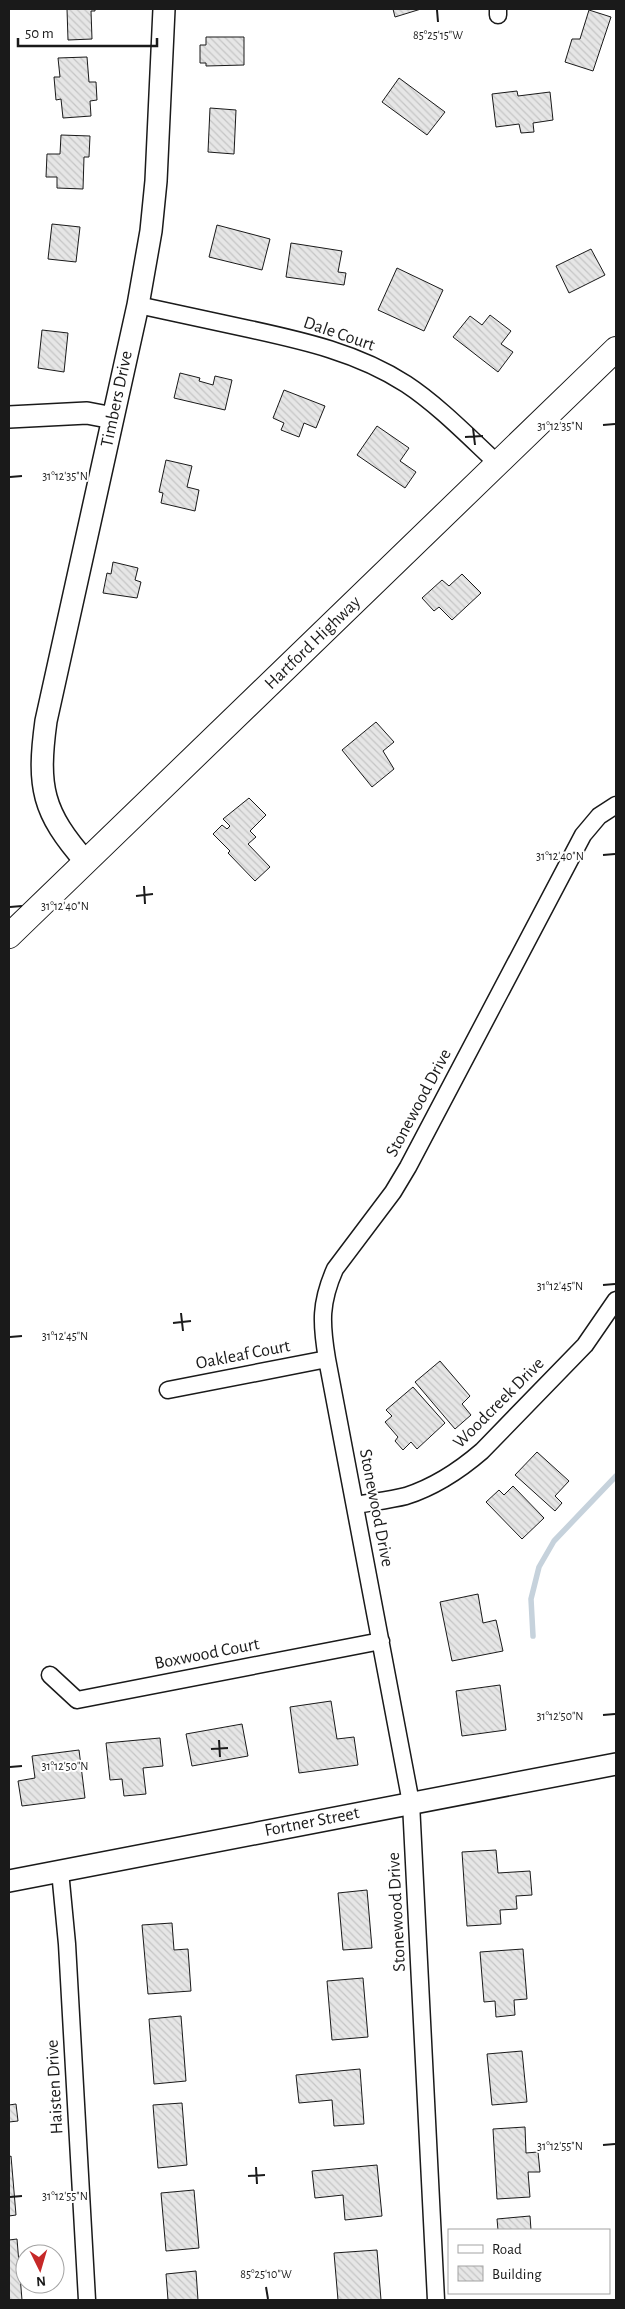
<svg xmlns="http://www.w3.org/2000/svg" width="625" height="2309" font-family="'Alegreya Sans',sans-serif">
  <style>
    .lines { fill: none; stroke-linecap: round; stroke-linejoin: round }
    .stream { stroke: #c6d2dc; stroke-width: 5.5 }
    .building { fill: url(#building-back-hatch); stroke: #1a1a1a }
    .minor-casing { stroke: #1a1a1a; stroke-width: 19 }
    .tertiary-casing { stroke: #1a1a1a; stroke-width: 24 }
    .secondary-casing { stroke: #1a1a1a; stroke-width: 26 }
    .minor { stroke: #fff; stroke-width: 16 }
    .tertiary { stroke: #fff; stroke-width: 21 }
    .secondary { stroke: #fff; stroke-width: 24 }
    .ticks { fill: none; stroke: #1a1a1a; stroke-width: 2 }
    .labels { text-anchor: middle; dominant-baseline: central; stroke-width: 4; stroke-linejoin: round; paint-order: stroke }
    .street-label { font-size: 18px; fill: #1a1a1a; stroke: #fff }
    .ticks-label { font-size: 12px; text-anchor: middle; fill: #1a1a1a; stroke: #fff; stroke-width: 4; stroke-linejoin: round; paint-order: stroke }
  </style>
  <defs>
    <pattern id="building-back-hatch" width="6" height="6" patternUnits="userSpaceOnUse" patternTransform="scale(1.25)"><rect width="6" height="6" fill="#e6e6e6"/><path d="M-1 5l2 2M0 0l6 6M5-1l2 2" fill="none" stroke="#c5c5c5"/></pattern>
  </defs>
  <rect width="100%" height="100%" fill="#fff"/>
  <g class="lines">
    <path class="stream" d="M533 1636 531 1599 539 1567 554 1541 616 1476"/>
  </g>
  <path class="building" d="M67 9H95V11H91L92 39 68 40Z
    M393 9H421L395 17Z
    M589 10 611 17 593 71 565 62 572 39H580Z
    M206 37H244V65L206 66V63H200V45H206Z
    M87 57 89 82H96L97 100 90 101 91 116 63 118 61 99 56 100 54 77H60L58 58Z
    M399 78 445 112 427 135 382 102Z
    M517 91 518 96 550 92 553 120 533 123 534 132 521 133 519 124 496 127 492 94Z
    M210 108 236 110 234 154 208 152Z
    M61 135 90 136 89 157H84L83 189 57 188V177H46L47 154H60Z
    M52 224 80 227 76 262 48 259Z
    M217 225 270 239 262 270 209 257Z
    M291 243 342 251 338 272 346 273 344 285 286 277Z
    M591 249 605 275 569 293 556 266Z
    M397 268 443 290 424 331 378 310Z
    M490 315 511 331 501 344 513 352 498 372 453 337 470 316 482 325Z
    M42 330 68 333 64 372 38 368Z
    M180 373 200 378 199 381 213 385 215 376 232 380 225 410 174 398Z
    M284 390 325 406 316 428 304 423 299 437 281 430 284 423 273 418Z
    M377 426 409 448 400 461 416 472 405 488 357 455Z
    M166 460 192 466 187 487 199 490 195 511 161 503 163 493 159 492Z
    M113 562 138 568 135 580 141 582 137 598 103 593 107 573 111 574Z
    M462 574 481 593 452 620 439 607 434 611 422 598 442 580 449 586Z
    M376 722 394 742 383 751 394 769 372 787 342 750Z
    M249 798 266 815 250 831 256 837 248 844 270 867 255 881 228 853 230 851 213 834 222 825 227 829 230 826 223 819Z
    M440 1361 470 1396 462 1404 471 1415 455 1429 415 1382Z
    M413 1387 445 1423 417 1449 411 1442 403 1450 395 1441 398 1437 385 1422 392 1416 386 1410Z
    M537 1452 569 1481 555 1496 562 1503 555 1511 515 1475Z
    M513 1486 544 1518 522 1539 486 1502 499 1490 504 1495Z
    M478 1594 483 1623 496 1620 503 1651 452 1661 440 1602Z
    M500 1685 506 1730 462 1736 456 1691Z
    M331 1701 337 1739 354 1737 358 1765 299 1773 290 1707Z
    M242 1724 248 1756 192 1766 186 1734Z
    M160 1738 163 1766 143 1768 146 1794 124 1796 122 1779 110 1780 106 1743Z
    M79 1750 85 1798 22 1806 18 1781 35 1778 32 1756Z
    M496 1850 498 1873 530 1871 532 1895 516 1896 517 1909 500 1910 501 1924 467 1926 462 1852Z
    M367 1890 372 1948 343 1950 338 1893Z
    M172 1923 174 1950 188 1949 191 1991 148 1994 142 1925Z
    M523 1949 527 1999 514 2000 515 2015 496 2017 495 2001 484 2002 480 1952Z
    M363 1978 368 2037 332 2040 327 1981Z
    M181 2016 186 2081 154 2084 149 2019Z
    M522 2051 527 2102 492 2105 487 2054Z
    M360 2069 364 2124 334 2126 332 2100 299 2103 296 2075Z
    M182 2103 187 2165 158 2168 153 2105Z
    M16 2104 18 2121 9 2122V2105Z
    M525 2127 526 2153 538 2152 540 2172H528L530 2197 497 2199 493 2129Z
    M11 2156 16 2215 9 2216V2157Z
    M377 2165 382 2216 345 2220 343 2195 315 2198 312 2171Z
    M194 2190 199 2248 166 2251 161 2193Z
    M530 2216 531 2230H498L497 2219Z
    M17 2239 22 2300H9V2240Z
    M377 2250 381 2300H338L334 2253Z
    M196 2271 198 2300H168L166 2274Z"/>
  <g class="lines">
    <g class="minor-casing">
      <path id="minor" d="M498 15V9
        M138 305C175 313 212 321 249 329 304 341 358 353 406 384 438 405 469 437 497 463
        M168 1390 327 1359
        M356 1505C372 1502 390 1500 406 1496 434 1487 460 1470 482 1451L585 1345 616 1300
        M50 1675 77 1700 381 1641
        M60 1871 67 1944 87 2300
        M436 2300 411 1803 327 1359C321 1323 320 1303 335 1269L393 1192 408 1167 583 835 599 816 616 805"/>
    </g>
    <g class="tertiary-casing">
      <path id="tertiary" d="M9 417 87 413 113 418
        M86 862C42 812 37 787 46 721L138 305 151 231 156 181 164 9
        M9 1881 616 1764"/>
    </g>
    <g class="secondary-casing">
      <path id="secondary" d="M9 936 616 349"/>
    </g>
    <use href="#minor" class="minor"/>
    <use href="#tertiary" class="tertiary"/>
    <use href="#secondary" class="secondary"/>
  </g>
  <path class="ticks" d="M437 10 438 22M603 425 615 424M473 428 475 445M465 437 483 436M10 477 22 476M603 855 615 854M144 886 145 904M136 896 153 894M10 907 22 906M603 1285 615 1284M181 1313 183 1331M173 1323 191 1321M10 1337 22 1336M603 1715 615 1714M219 1740 220 1757M211 1749 228 1748M10 1767 22 1766M603 2145 615 2144M256 2167 257 2184M248 2176 265 2175M10 2197 22 2196M266 2287 268 2299"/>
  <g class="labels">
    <g class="street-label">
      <text transform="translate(339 334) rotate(19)">Dale Court</text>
      <text transform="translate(117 399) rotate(-78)">Timbers Drive</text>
      <text transform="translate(313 643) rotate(-44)">Hartford Highway</text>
      <text transform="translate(419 1103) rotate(-62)">Stonewood Drive</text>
      <text transform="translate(243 1355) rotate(-11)">Oakleaf Court</text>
      <text transform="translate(499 1403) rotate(-45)">Woodcreek Drive</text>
      <text transform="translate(376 1508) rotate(79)">Stonewood Drive</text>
      <text transform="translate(207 1654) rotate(-11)">Boxwood Court</text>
      <text transform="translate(312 1822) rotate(-11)">Fortner Street</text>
      <text transform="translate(397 1912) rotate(-93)">Stonewood Drive</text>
      <text transform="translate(55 2087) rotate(-93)">Haisten Drive</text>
    </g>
  </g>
  <g class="ticks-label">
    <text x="438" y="39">85°25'15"W</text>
    <text x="560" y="430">31°12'35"N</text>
    <text x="65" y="480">31°12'35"N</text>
    <text x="560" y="860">31°12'40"N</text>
    <text x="65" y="910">31°12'40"N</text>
    <text x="560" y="1290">31°12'45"N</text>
    <text x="65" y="1340">31°12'45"N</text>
    <text x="560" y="1720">31°12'50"N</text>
    <text x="65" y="1770">31°12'50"N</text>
    <text x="560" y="2150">31°12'55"N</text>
    <text x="65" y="2200">31°12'55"N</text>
    <text x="266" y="2278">85°25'10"W</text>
  </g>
  <rect width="625" height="2309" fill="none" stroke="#1a1a1a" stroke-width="20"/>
  <rect x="448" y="2229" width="162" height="65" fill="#ffffff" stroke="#a3a3a3"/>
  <rect x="458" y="2245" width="25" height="8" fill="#ffffff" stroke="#a3a3a3"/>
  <text x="492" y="2254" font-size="15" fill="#1a1a1a">Road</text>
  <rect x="458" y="2266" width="25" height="15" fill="url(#building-back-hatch)" stroke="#a3a3a3"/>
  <text x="492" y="2279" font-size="15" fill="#1a1a1a">Building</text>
  <g transform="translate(40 2269) rotate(175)"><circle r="24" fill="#ffffff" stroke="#a3a3a3"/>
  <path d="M0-4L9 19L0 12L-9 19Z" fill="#c62828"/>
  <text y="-8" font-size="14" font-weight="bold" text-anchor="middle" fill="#1a1a1a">N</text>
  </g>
  <path d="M18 38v8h139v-8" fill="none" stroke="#1a1a1a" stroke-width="2.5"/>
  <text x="25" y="38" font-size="15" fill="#1a1a1a" stroke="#ffffff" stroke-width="4" paint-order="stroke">50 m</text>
</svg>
